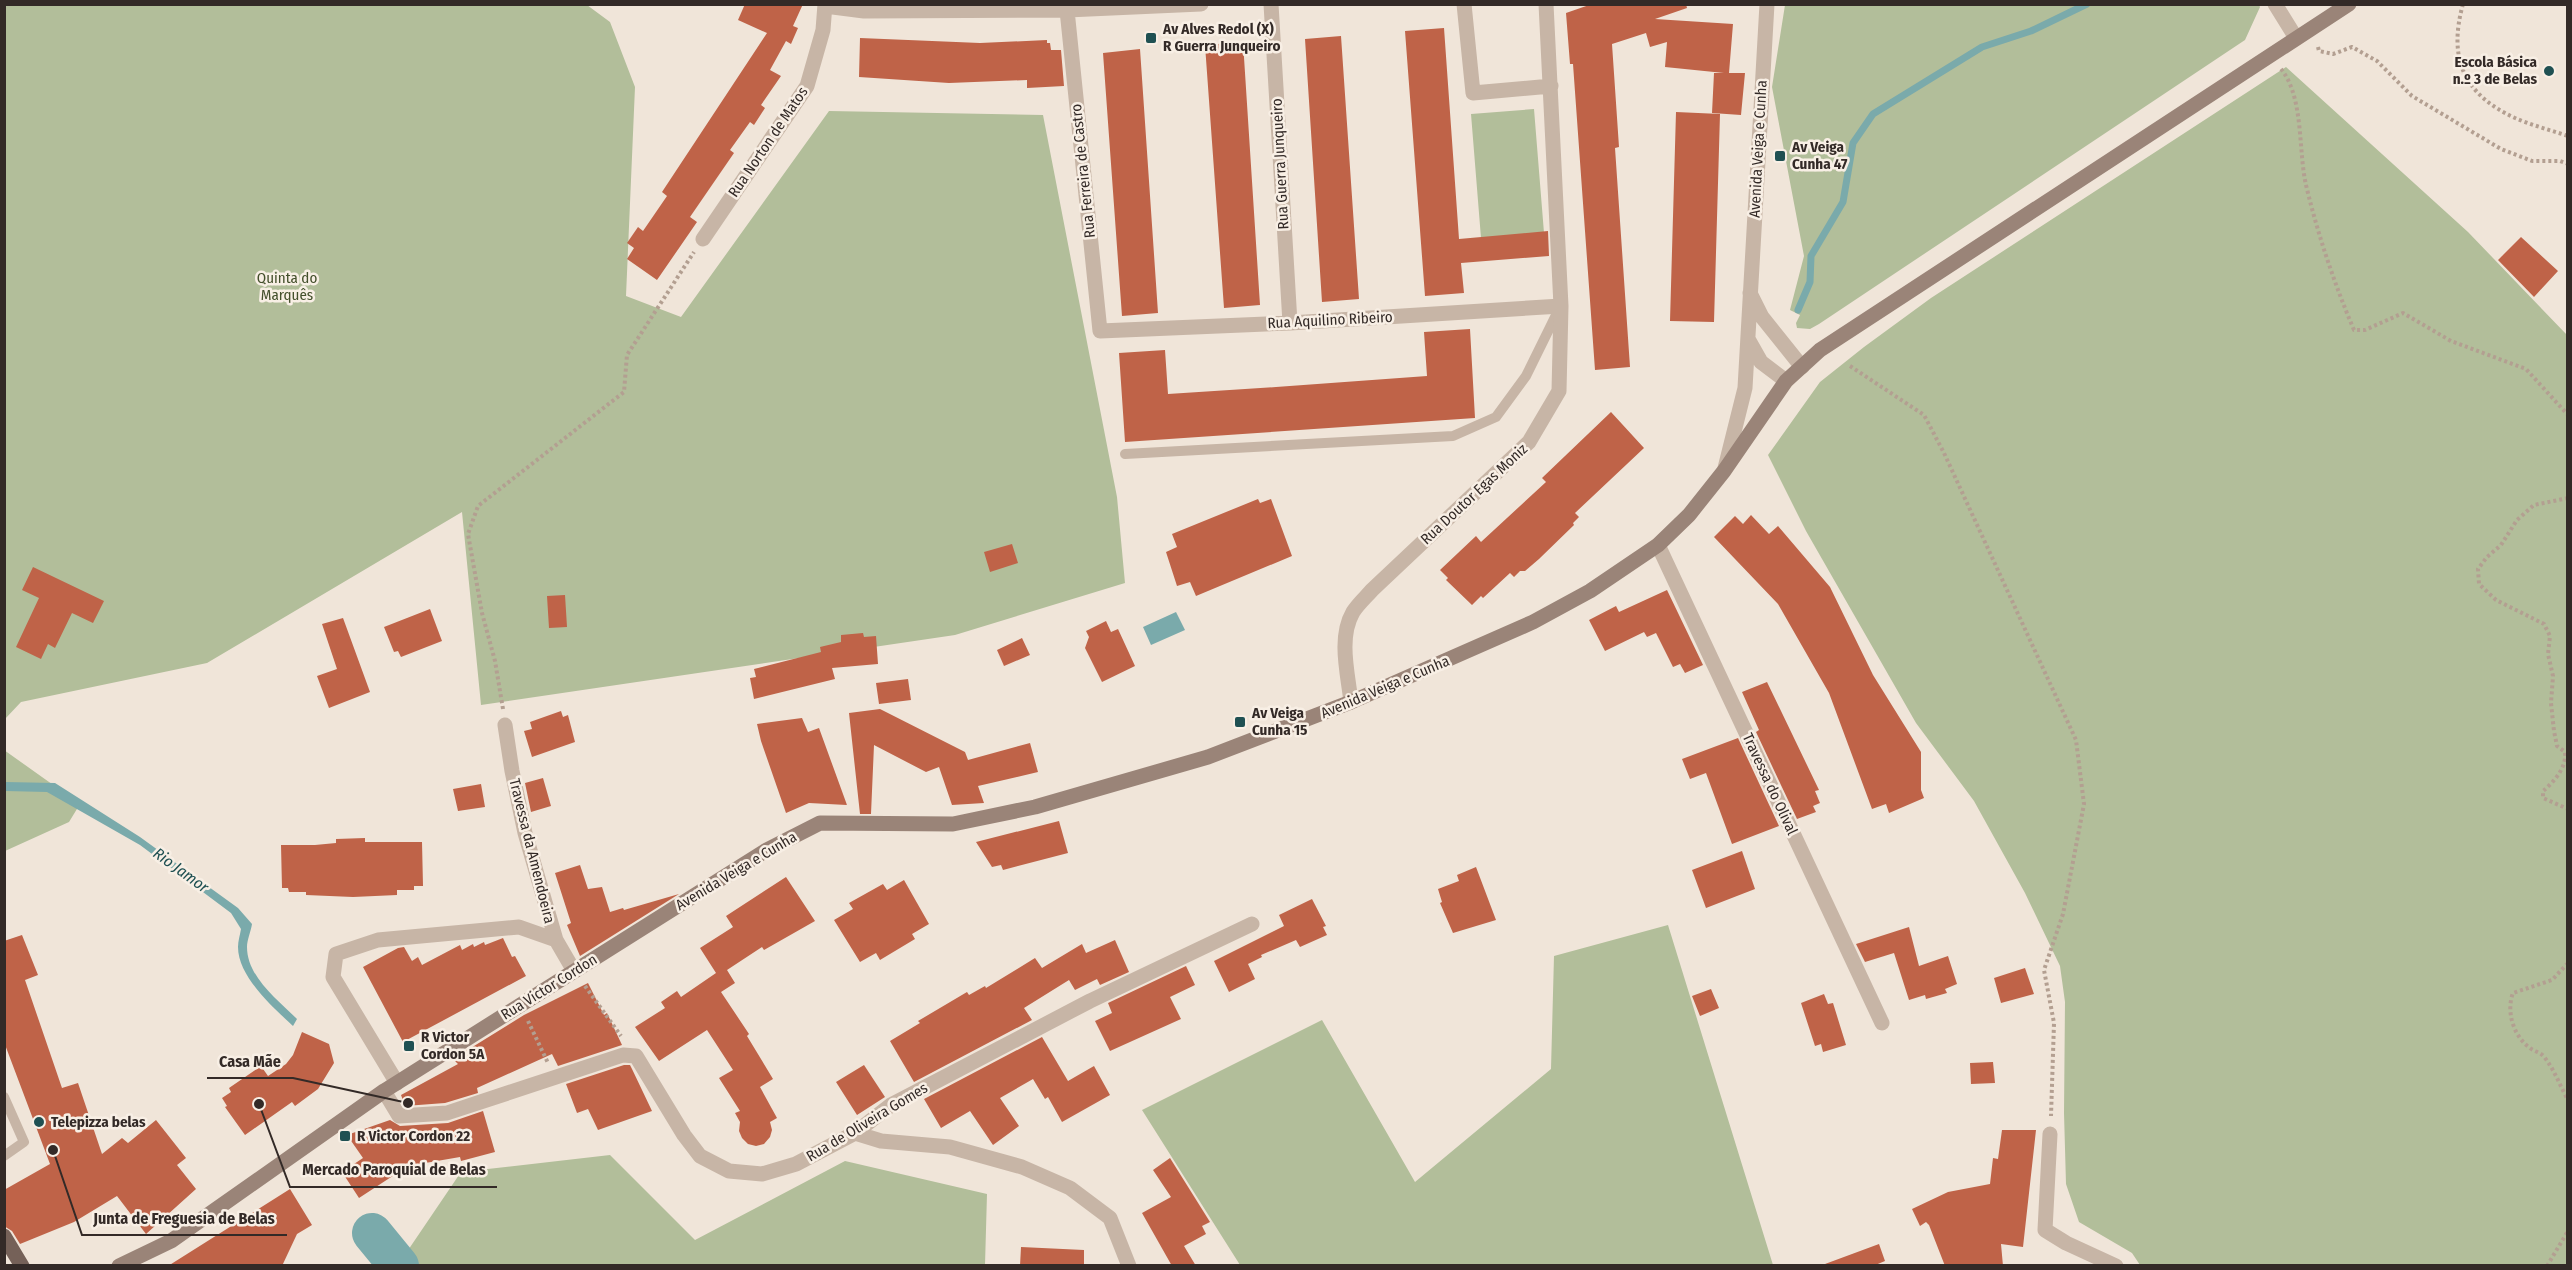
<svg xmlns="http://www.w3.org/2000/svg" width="2572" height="1270" font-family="'Fira Sans Condensed',sans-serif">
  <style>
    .green { fill: #b2be9a }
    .water { fill: #7aaaab }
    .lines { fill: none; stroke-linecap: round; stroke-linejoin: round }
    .stream { stroke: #7aaaab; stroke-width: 7 }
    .river { stroke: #7aaaab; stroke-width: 40 }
    .building { fill: #bf6348 }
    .path { stroke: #b39f91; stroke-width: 4; stroke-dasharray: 3 3; stroke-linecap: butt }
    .lane { stroke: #c7b5a6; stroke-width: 10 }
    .street { stroke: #c7b5a6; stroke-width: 15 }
    .secondary { stroke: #9a8478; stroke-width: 15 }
    .primary { stroke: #756158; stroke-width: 15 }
    .poi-dot { fill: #1f5052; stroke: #f8efe5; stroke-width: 2 }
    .labels { text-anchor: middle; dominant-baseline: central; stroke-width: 5; stroke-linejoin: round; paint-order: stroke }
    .poi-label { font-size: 15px; font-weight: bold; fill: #332a27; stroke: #f8efe5; text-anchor: start }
    .street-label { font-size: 15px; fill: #332a27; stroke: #f8efe5 }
    .park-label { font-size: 15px; fill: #44502c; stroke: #f8efe5 }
    .water-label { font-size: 16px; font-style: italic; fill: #1f5052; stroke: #f8efe5 }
    .leader { fill: none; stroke: #332a27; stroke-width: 2 }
    .callout-dot { fill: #332a27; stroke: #f8efe5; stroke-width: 2 }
    .callout-label { font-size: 16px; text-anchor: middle; font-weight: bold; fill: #332a27; stroke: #f8efe5; stroke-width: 5; stroke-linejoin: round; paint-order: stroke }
  </style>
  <rect width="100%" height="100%" fill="#f0e5d9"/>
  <path class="green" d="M5 5H587L610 22 635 87 626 296 681 317 829 111 1043 115 1117 497 1125 583 955 635 481 705 462 512 207 663 21 702 5 719Z
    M2259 5 2260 7 2245 40 1819 324 1810 329 1797 328 1796 323 1800 315 1790 310 1804 256 1772 87 1785 5Z
    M2286 67 2468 232 2567 335V1265H2140L2132 1253 2079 1222 2066 1184 2064 1113 2065 1002 2060 966 2025 893 1974 801 1916 723 1806 531 1768 455 1820 382 1864 347 1931 298Z
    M1534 109 1544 233 1481 238 1471 114Z
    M4 750 80 804 69 822 5 851Z
    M1668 925 1773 1265H1240L1142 1110 1322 1020 1415 1182 1551 1069 1554 956Z
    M610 1155 695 1240 845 1161 987 1194 985 1265H398L461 1172Z"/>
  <path class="water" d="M1176 612 1185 630 1151 645 1143 627Z
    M5 782 55 783 140 837 238 908 252 924C251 931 247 940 247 947 247 977 278 1000 297 1019L293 1026C274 1008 238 977 238 947 238 941 240 935 241 929L231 913 140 845 47 792 5 791Z"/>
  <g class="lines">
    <path class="stream" d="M1798 310 1810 282 1811 256 1843 202 1853 143 1873 114 1982 47 2031 31 2087 4"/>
    <path class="river" d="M372 1233 399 1266"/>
  </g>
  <path class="building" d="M745 4H803L793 26 798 28 791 44 786 41 770 70 781 76 761 105 765 108 754 125 750 122 730 150 734 153 690 217 697 222 657 280 627 259 634 248 627 243 638 227 643 231 667 196 662 192 767 33 738 20Z
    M1592 4H1686L1687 8 1655 19 1733 24 1729 73H1745L1741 115 1712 113 1714 73H1724L1665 67 1667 42 1650 47 1646 33 1612 44 1619 147 1615 148 1630 367 1595 370 1573 64H1570L1566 13Z
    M1444 28 1459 239 1548 231 1549 256 1461 263 1464 293 1425 296 1405 31Z
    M1341 36 1359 299 1322 302 1305 39Z
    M860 38 980 43 1047 40V43H1050L1051 50H1061L1064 86 1027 88V80L949 83 859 77Z
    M1243 42 1260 305 1224 308 1205 45Z
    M1140 49 1158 313 1122 316 1103 53Z
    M1676 112 1720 114 1714 322 1670 321Z
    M2521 237 2558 271 2534 297 2498 260Z
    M1470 329 1475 418 1125 442 1119 353 1165 350 1168 394 1276 387 1427 376 1424 332Z
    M1611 412 1644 448 1575 513 1579 517 1573 523 1574 525 1539 559 1525 571H1520L1514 577 1510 573 1483 598 1481 596 1472 605 1446 580 1448 578 1440 570 1476 536 1481 542 1546 482 1542 478Z
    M1258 499 1260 503 1271 499 1292 556 1196 596 1190 582 1177 586 1166 552 1177 547 1172 534Z
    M1751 515 1769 534 1778 526 1830 587 1873 675 1921 752V790L1924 798 1889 813 1886 804 1872 809 1829 693 1778 604 1714 537 1735 516 1743 524Z
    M1012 544 1018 563 990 572 984 552Z
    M33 567 104 601 93 623 72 613 55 648 48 644 41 659 16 647 39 598 22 590Z
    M1667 590 1703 665 1685 673 1680 664 1673 667 1656 633 1647 637 1644 632 1605 651 1589 620 1616 606 1619 612Z
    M565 595 567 627 549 628 547 596Z
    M430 609 442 641 401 657 398 651 394 652 384 627Z
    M343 618 370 692 329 708 317 676 337 669 322 624Z
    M1106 621 1111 632 1118 629 1135 666 1102 682 1085 648 1089 637 1086 631Z
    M863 633 864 637 876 636 878 664 832 668 835 679 754 699 750 678 756 677 754 669 821 652 820 647 841 642V635Z
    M1022 638 1030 655 1004 666 997 650Z
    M908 679 911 700 879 704 876 683Z
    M1767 682 1819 790 1815 791 1820 803 1813 806 1816 812 1797 819 1756 732 1759 730 1742 692Z
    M880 709 965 752 968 760 1030 743 1038 772 978 786 984 803 952 805 939 767 926 772 874 745 871 814H860L849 713Z
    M561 711 563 717 568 715 575 742 532 757 524 731 532 729 530 722Z
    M802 718 808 732 819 728 847 805 809 803 786 813 761 741 757 724Z
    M1738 738 1779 826 1732 844 1706 773 1690 779 1682 759Z
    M543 778 551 806 531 812 525 783Z
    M481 784 485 807 458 811 453 789Z
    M1059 821 1068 853 1003 870 1001 865 992 867 976 842Z
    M365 838V842H422L423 886H414V890H397V895L353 897 306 895V892H289L288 888H282L281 845H315L336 843V839Z
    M1742 851 1755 889 1706 908 1692 870Z
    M580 865 588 889 602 887 610 912 623 908 624 910 679 894 580 956 567 925 571 923 555 873Z
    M1476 867 1496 920 1453 933 1440 903 1442 902 1438 889 1459 881 1457 875Z
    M786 877 815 921 764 950 762 947 727 970 735 983 721 992 749 1034 747 1036 773 1079 760 1087 777 1118 770 1122 772 1130 770 1137 764 1144 756 1146 748 1144 742 1138 739 1131 740 1122 735 1113 740 1111 719 1078 733 1070 707 1030 659 1061 635 1027 665 1008 661 1002 677 991 681 997 716 973 700 948 733 927 726 916Z
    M904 880 929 924 912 934 915 939 880 960 876 953 860 962 834 920 853 909 849 903 883 884 887 890Z
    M1312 899 1326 926 1323 927 1327 935 1300 947 1296 940 1261 955 1262 957 1248 964 1255 979 1229 992 1214 961 1284 926 1279 915Z
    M1909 927 1919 966 1948 956 1957 984 1945 989 1947 993 1926 999 1925 995 1909 1000 1894 953 1865 962 1856 944Z
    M22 935 38 975 25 980 62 1088 78 1083 102 1154 122 1138 128 1143 156 1120 186 1158 177 1165 196 1189 146 1234 117 1196 74 1222 20 1244 12 1231 4 1226V1190L50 1164 4 1042V941Z
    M503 938 512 957 515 956 526 976 403 1042 363 967 398 948 404 947 412 961 418 957 422 965 460 945 462 950 473 944 474 947 484 942 485 945Z
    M1115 940 1129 972 1100 985 1097 979 1075 990 1069 980 1024 1008 1032 1020 914 1082 890 1041 920 1023 918 1021 967 992 969 995 985 986 986 988 1035 958 1042 968 1082 944 1086 953Z
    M1186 966 1195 985 1170 997 1181 1019 1110 1051 1095 1021 1112 1013 1108 1003Z
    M2025 968 2034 994 2001 1003 1994 978Z
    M588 983 604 1015 607 1013 622 1045 558 1066 552 1054 477 1088 478 1093 445 1103 405 1106 401 1095 458 1064 453 1059 524 1015Z
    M1711 989 1719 1008 1700 1016 1692 996Z
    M1824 994 1828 1004 1833 1003 1846 1045 1823 1052 1821 1044 1815 1046 1801 1003Z
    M302 1032 329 1044 334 1063 318 1089 295 1106 292 1102 245 1135 225 1107 227 1106 222 1098 231 1092 229 1088 261 1066 268 1076 286 1064 293 1055Z
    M1042 1037 1068 1081 1094 1066 1110 1095 1062 1122 1048 1097 1045 1099 1033 1079 1000 1098 1019 1126 993 1145 970 1111 941 1128 924 1099Z
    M1993 1062 1995 1083 1971 1084 1970 1063Z
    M624 1065H630L632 1069 652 1111 598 1130 588 1109 577 1113 566 1084Z
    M864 1065 885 1097 857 1115 836 1082Z
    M483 1111 495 1152 461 1161 460 1157 408 1166 359 1198 342 1172 363 1158 347 1135 390 1120 400 1126 448 1123Z
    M2002 1130H2036L2023 1247 2001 1244 2003 1266H1945L1929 1225 1926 1222 1920 1226 1912 1209 1948 1192 1990 1184 1993 1158 1998 1159Z
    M1170 1158 1210 1222 1202 1226 1206 1234 1184 1246 1196 1266H1172L1142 1213 1171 1197 1153 1170Z
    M290 1189 312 1225 297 1234 282 1266H168Z
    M1879 1244 1885 1261 1873 1266H1826L1825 1264Z
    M1021 1247 1084 1250V1266H1020Z"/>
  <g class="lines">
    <path class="path" d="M2463 4C2448 58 2463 94 2515 118 2531 125 2550 130 2568 136
      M2318 47 2319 51 2333 54 2352 47 2377 61 2412 96 2501 149 2532 161H2560L2568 164
      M2281 69C2304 97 2298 150 2306 185 2318 235 2334 283 2354 330H2365L2403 313 2451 341 2526 369 2568 415
      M1850 366 1924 415 1944 453 2076 740 2084 804 2063 914 2044 970 2054 1023 2051 1116
      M2568 498 2534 505 2517 520 2501 545 2487 557 2478 569 2479 584 2496 600 2544 624 2550 636 2548 654 2553 676 2551 703 2554 731 2557 746 2565 752C2567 767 2554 782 2543 791V798L2568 809
      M503 709 495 661 482 613 468 534 478 506 624 392 627 355 694 252
      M2568 963 2552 980 2513 993C2506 1011 2513 1036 2530 1048 2535 1052 2541 1052 2545 1058 2555 1071 2560 1086 2568 1100
      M585 986 621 1036
      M528 1021 548 1063
      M2547 1266 2568 1231"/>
    <path class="lane" d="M1125 454 1453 436 1496 417 1526 376 1559 309
      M4 1097 24 1142 4 1156"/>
    <path class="street" d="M1271 4 1290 323
      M1464 4 1473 93 1551 86
      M2275 4 2296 38
      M825 6 864 11 1067 10 1201 4
      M1067 10 1100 331 1290 323 1561 306
      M703 239 807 86 823 30 825 4
      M1750 293 1762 317 1802 367
      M1748 339 1761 362 1786 381
      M1725 468 1745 388 1767 4
      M1658 545 1882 1023
      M1351 702C1348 674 1338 638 1353 612 1358 604 1366 597 1372 590L1529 442 1559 391 1561 306 1546 4
      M505 725 512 771 525 833 556 940 574 971
      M397 1083 333 977 336 954 378 940 519 927 556 940
      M384 1091 399 1116 447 1113 623 1055 636 1056 684 1135 700 1156 729 1171 762 1174 796 1164 855 1133 891 1105 1090 1001 1252 924
      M855 1133 881 1141 950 1147 1022 1167 1070 1188 1110 1218 1129 1266
      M2050 1134 2045 1230 2066 1243 2116 1266"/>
    <path class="secondary" d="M119 1266 171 1241 384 1091 765 851 820 823 953 824 1035 807 1208 757 1351 702 1533 622 1590 591 1658 545 1689 515 1724 471 1786 381 1820 350 2349 4"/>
    <path class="primary" d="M4 1236 22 1266"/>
  </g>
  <g class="poi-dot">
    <rect x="1145" y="32" width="12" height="12" rx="3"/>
    <circle cx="2549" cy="71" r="6"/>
    <rect x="1774" y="150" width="12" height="12" rx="3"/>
    <rect x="1234" y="716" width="12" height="12" rx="3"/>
    <rect x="403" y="1040" width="12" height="12" rx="3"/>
    <circle cx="39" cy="1122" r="6"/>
    <rect x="339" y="1130" width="12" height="12" rx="3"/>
  </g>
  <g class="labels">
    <g class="poi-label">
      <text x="1163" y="29">Av Alves Redol (X)<tspan x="1163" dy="17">R Guerra Junqueiro</tspan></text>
      <text x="2537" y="62" text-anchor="end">Escola Básica<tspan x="2537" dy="17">n.º 3 de Belas</tspan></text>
      <text x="1792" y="147">Av Veiga<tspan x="1792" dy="17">Cunha 47</tspan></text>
      <text x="1252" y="713">Av Veiga<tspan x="1252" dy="17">Cunha 15</tspan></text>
      <text x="421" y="1037">R Victor<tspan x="421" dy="17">Cordon 5A</tspan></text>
      <text x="51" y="1122">Telepizza belas</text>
      <text x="357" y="1136">R Victor Cordon 22</text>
    </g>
    <g class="street-label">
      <text transform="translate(768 142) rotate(-56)">Rua Norton de Matos</text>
      <text transform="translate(1758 149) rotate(-87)">Avenida Veiga e Cunha</text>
      <text transform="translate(1280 164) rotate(-93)">Rua Guerra Junqueiro</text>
      <text transform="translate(1083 171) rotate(-96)">Rua Ferreira de Castro</text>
      <text transform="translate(1330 320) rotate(-3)">Rua Aquilino Ribeiro</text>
      <text transform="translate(1474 494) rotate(-43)">Rua Doutor Egas Moniz</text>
      <text transform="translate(1385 687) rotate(-23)">Avenida Veiga e Cunha</text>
      <text transform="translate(1770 784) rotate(65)">Travessa do Olival</text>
      <text transform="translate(532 851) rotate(76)">Travessa da Amendoeira</text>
      <text transform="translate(736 871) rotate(-31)">Avenida Veiga e Cunha</text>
      <text transform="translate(549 987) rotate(-32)">Rua Victor Cordon</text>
      <text transform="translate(867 1122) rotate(-31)">Rua de Oliveira Gomes</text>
    </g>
    <g class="park-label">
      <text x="287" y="278">Quinta do<tspan x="287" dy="17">Marquês</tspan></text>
    </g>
    <g class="water-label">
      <text transform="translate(181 870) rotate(36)">Rio Jamor</text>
    </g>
  </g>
  <path class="leader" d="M408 1103L293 1078H207M259 1104L290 1187H497M53 1150L82 1235H287"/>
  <g class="callout-dot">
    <circle cx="408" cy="1103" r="6"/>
    <circle cx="259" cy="1104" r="6"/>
    <circle cx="53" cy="1150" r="6"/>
  </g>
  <g class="callout-label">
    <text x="250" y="1067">Casa Mãe</text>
    <text x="394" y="1175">Mercado Paroquial de Belas</text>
    <text x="184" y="1224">Junta de Freguesia de Belas</text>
  </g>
  <rect width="2572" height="1270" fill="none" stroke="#332a27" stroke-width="12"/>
</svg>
